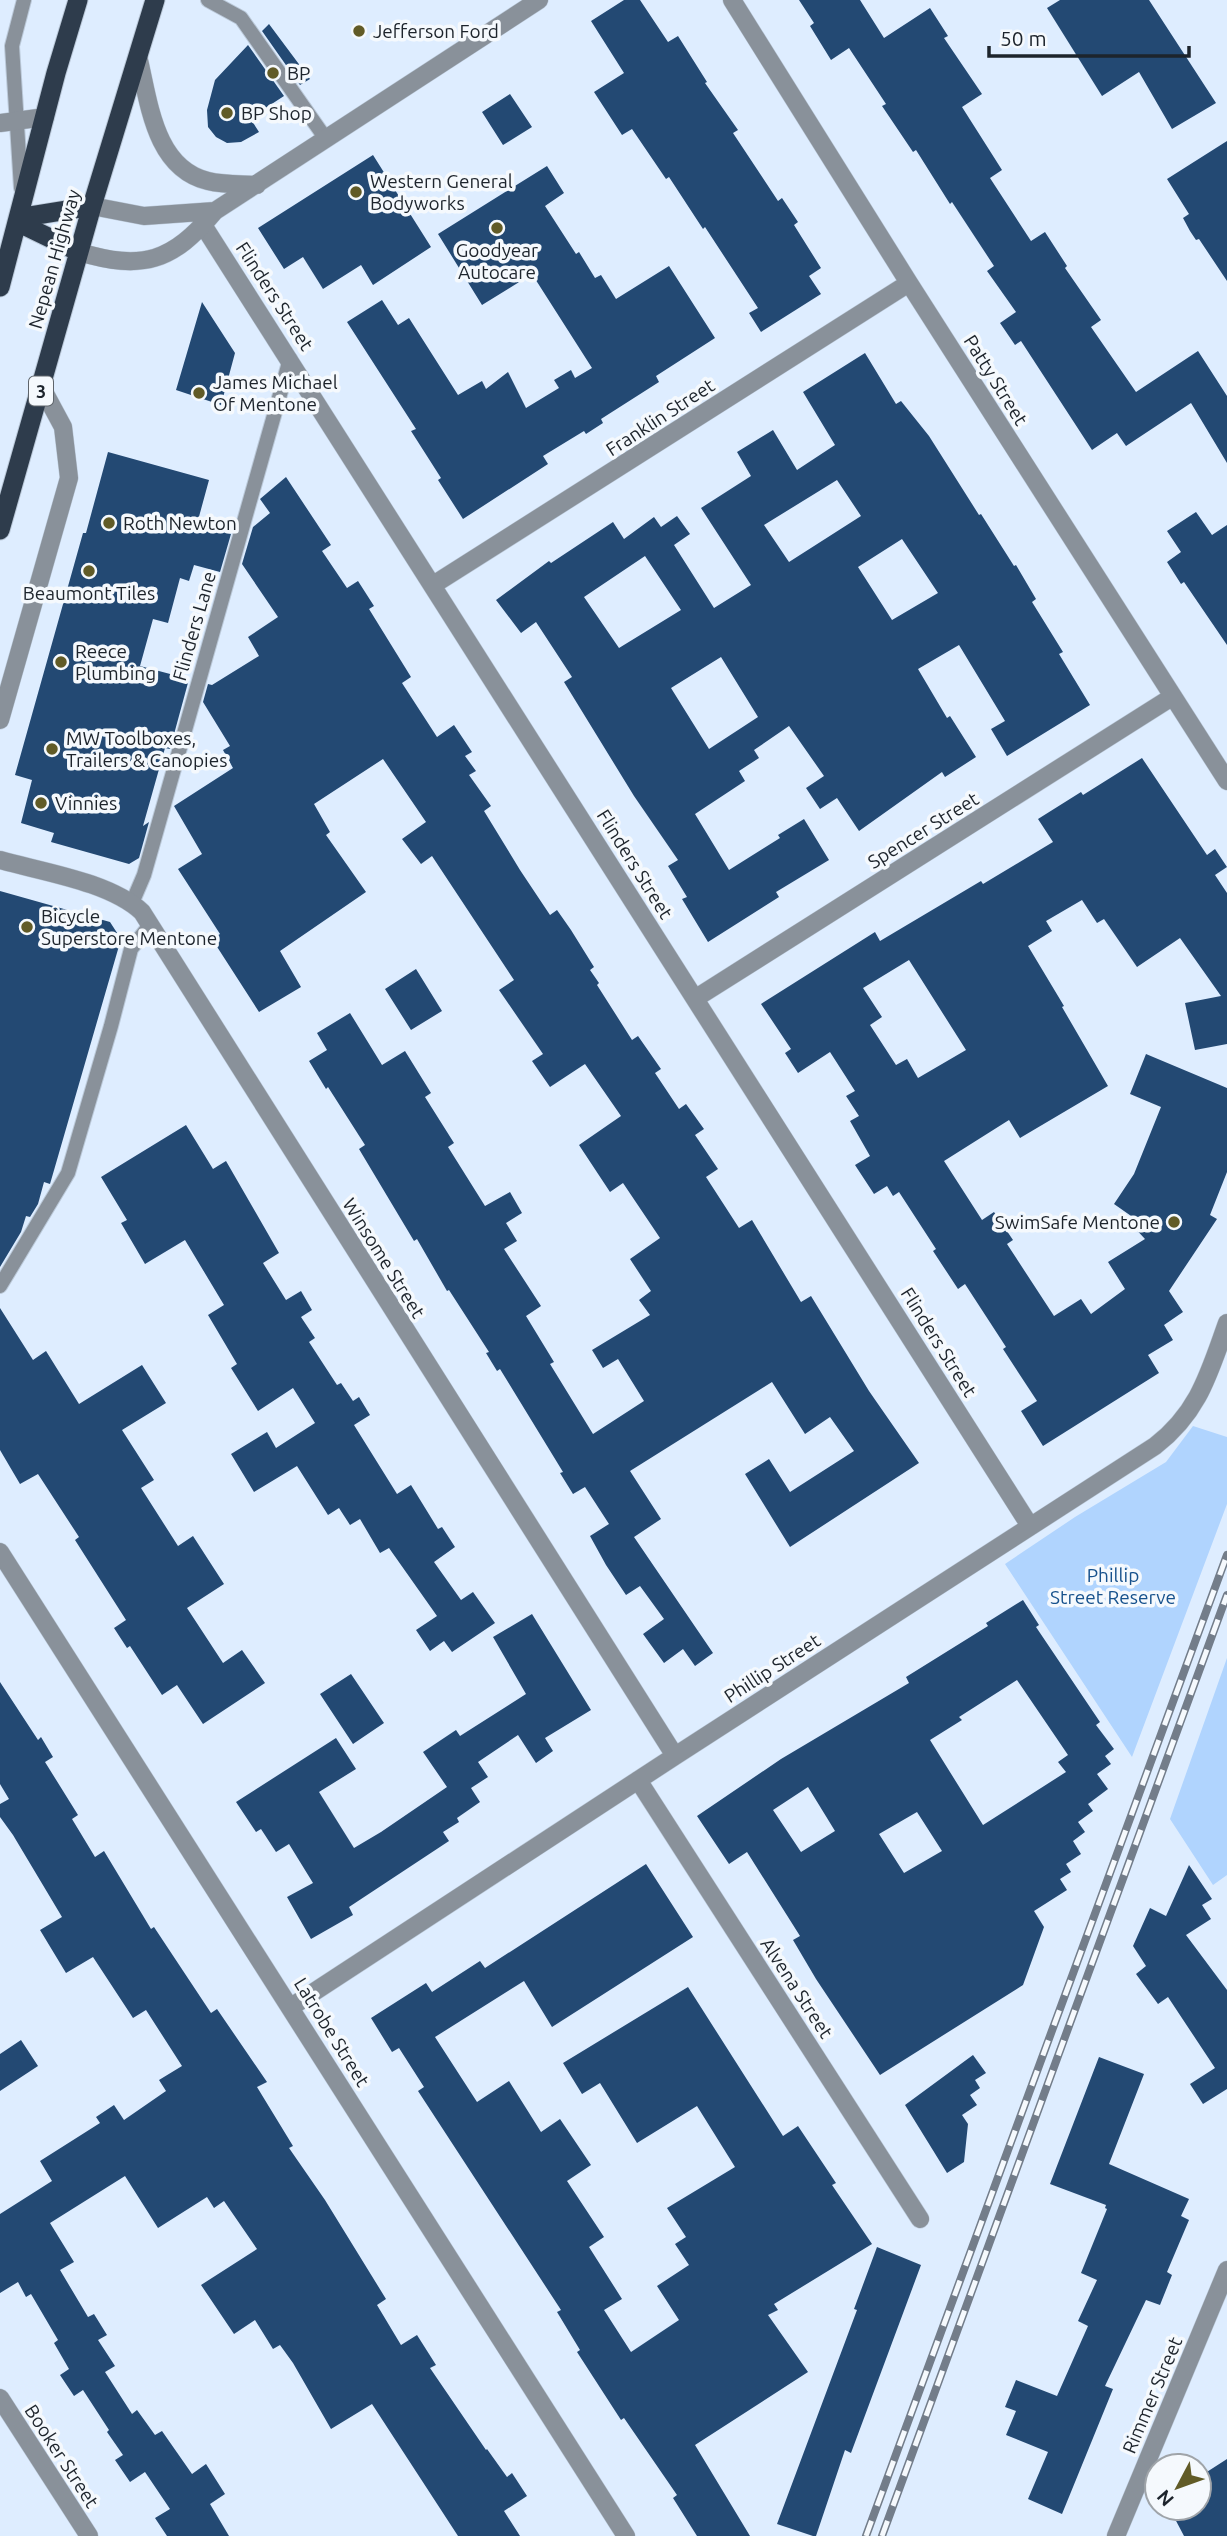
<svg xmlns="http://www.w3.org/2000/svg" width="1227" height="2536" font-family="Ubuntu,sans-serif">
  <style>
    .green { fill: #b0d4fe }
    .building { fill: #234973; fill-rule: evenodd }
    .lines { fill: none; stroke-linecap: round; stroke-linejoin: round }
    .service-casing { stroke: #bbc9d9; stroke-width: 16 }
    .minor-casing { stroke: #bbc9d9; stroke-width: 19 }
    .tertiary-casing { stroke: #bbc9d9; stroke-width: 19 }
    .trunk-casing { stroke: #bbc9d9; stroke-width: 21 }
    .service { stroke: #89919a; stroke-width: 14 }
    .minor { stroke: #89919a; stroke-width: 18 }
    .tertiary { stroke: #89919a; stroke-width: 18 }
    .trunk { stroke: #2e3c4c; stroke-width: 19 }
    .rail-casing { stroke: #737d8a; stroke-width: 8 }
    .rail { stroke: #f5f9fd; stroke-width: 5; stroke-dasharray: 16; stroke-linecap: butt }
    .poi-dot { fill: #615b27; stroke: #f5f9fd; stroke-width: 2.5 }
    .labels { text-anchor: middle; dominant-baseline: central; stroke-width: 7; stroke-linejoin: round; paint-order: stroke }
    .shield { fill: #f5f9fd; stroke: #5e646b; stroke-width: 2 }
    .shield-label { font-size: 18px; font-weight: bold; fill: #1d242c }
    .poi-label { font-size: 19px; fill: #1d242c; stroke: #f5f9fd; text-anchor: start }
    .street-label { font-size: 19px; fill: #1d242c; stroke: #f5f9fd }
    .park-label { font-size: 19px; fill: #17528d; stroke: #f5f9fd }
  </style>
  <rect width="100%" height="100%" fill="#deedff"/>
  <path class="green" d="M1193 1426 1227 1437V1504L1132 1757 1005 1564 1075 1517 1166 1462Z
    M1227 1658V1875L1213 1885 1170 1819Z"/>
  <path class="building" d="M624 0H640L668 42 678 36 707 82 705 83 738 130 733 133 778 201 782 198 798 222 794 225 821 268 809 276 821 294 761 332 749 313 758 308 705 227 703 229 669 177 666 179 632 129 622 135 594 92 624 73 591 21Z
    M799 0H860L884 38 930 8 948 36 944 38 982 94 962 107 1002 170 990 178 1031 241 1045 232 1067 266 1065 268 1101 320 1091 327 1136 392 1198 351 1227 396V463L1191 403 1126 446 1117 433 1092 450 1021 341 1015 345 1000 323 1016 312 987 271 994 266 952 202 950 204 916 150 913 152 882 106 886 104 849 48 831 60 810 26 814 23Z
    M1060 0H1149L1216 103 1172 129 1139 72 1102 96 1047 8Z
    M269 24 310 79 300 85 262 31Z
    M248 45 284 96 250 118 259 132 241 142 227 143 216 137 208 127 207 110 215 80Z
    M510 94 532 127 503 145 482 112Z
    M1227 141V281L1199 239 1196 240 1190 231 1183 218 1189 214 1167 179Z
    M373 155 431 247 373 285 361 265 323 289 303 257 284 269 258 228Z
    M547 166 564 193 545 206 576 254 579 252 595 278 601 275 616 299 669 266 715 338 656 376 659 382 601 419 603 423 586 434 584 431 543 456 548 464 463 519 438 480 441 478 411 431 416 429 347 322 382 300 398 325 409 318 458 395 482 381 486 389 508 372 526 408 559 388 554 380 571 370 575 378 592 368 532 274 482 305 438 234Z
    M202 302 235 353 221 405 176 390Z
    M865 353 896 404 901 401 929 436 979 515 981 514 1014 566 1016 565 1036 599 1032 602 1063 652 1059 654 1090 705 1007 756 991 729 1005 721 959 645 918 669 947 718 950 716 976 757 945 777 942 772 859 831 837 798 820 809 806 788 824 776 789 726 754 750 759 758 739 771 745 781 695 814 729 870 780 838 778 835 804 819 829 860 776 892 779 897 708 942 682 899 687 897 668 866 678 860 634 796 564 682 572 677 536 622 521 633 496 600 549 561 551 563 613 522 624 539 654 517 661 527 677 516 690 534 674 545 714 608 751 585 701 508 751 476 737 452 773 430 797 470 835 445 803 392ZM837 480 861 516 789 562 764 525ZM902 539 938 593 892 620 858 567ZM645 556 681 610 619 648 584 597ZM721 657 758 717 709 749 671 688Z
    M108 452 209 480 197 524 231 534 220 572 194 565 189 581 180 578 168 623 153 619 140 666 189 679 170 749 165 748 143 826 149 822 139 858 129 864 51 842 54 833 21 823 32 780 15 775 83 533H86Z
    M286 477 331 545 322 551 347 588 358 581 374 606 369 609 411 677 402 683 437 737 454 725 472 752 465 756 476 771 469 775 491 806 484 811 520 870 550 915 557 910 571 930 594 967 590 970 599 983 597 985 632 1040 638 1036 661 1069 655 1073 679 1109 686 1104 704 1129 695 1135 718 1169 706 1177 739 1228 752 1220 801 1302 811 1296 869 1391 919 1463 790 1547 745 1474 769 1459 790 1492 854 1451 830 1417 805 1434 772 1382 630 1471 661 1519 634 1537 713 1653 695 1666 683 1649 664 1663 643 1634 664 1619 640 1586 626 1595 606 1565 590 1536 609 1524 585 1487 573 1494 560 1473 563 1472 500 1369 497 1371 486 1353 489 1352 449 1290 447 1291 417 1239 414 1241 359 1149 365 1145 328 1087 326 1089 309 1061 327 1050 317 1033 350 1013 382 1065 405 1051 431 1093 425 1097 454 1143 448 1147 485 1206 510 1192 522 1213 506 1223 517 1241 504 1249 541 1306 526 1316 554 1362 550 1364 593 1434 644 1401 618 1359 603 1368 592 1350 650 1315 639 1300 651 1291 630 1259 660 1238 623 1183 610 1192 579 1145 621 1116 585 1064 550 1087 532 1061 543 1054 499 990 514 980 432 856 421 864 402 839 426 822 383 759 314 804 330 832 326 835 366 892 280 951 301 987 259 1012 212 939 220 934 178 869 202 854 174 806 233 768 223 750 230 746 203 702 208 684 212 685 259 656 248 637 278 617 242 564 253 527 270 513 260 499Z
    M1196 512 1212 535 1227 525V645L1184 582 1181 584 1167 562 1181 552 1167 531Z
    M1142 758 1207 855 1215 849 1227 867 1215 875 1227 893V1044L1195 1050 1185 1003 1221 996 1180 938 1137 967 1104 919 1097 923 1082 900 1046 921 1052 931 1028 946 1064 1006 1062 1007 1108 1086 1020 1138 1009 1120 944 1161 982 1220 994 1212 1013 1240 1007 1244 1054 1316 1081 1299 1091 1314 1125 1289 1108 1262 1145 1239 1132 1225 1134 1218 1114 1204 1134 1174 1161 1107 1130 1094 1146 1054 1227 1088V1172L1210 1215 1217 1219 1169 1291 1183 1312 1164 1325 1173 1340 1148 1355 1159 1373 1043 1446 1021 1411 1037 1401 1003 1349 1006 1347 965 1284 958 1289 933 1251 936 1249 899 1192 893 1196 887 1186 874 1194 855 1165 870 1156 850 1121 859 1116 846 1096 855 1091 830 1052 798 1073 785 1053 791 1049 761 1004 875 932 880 941 981 881 983 884 1053 842 1038 819 1081 792 1083 795ZM909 960 966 1050 918 1078 907 1059 896 1065 870 1025 882 1017 863 988Z
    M0 891 110 922 121 939 50 1184 44 1182 38 1204 30 1217 26 1216 21 1232 0 1267Z
    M416 969 442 1011 411 1030 385 989Z
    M186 1125 213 1169 226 1161 279 1253 263 1263 286 1300 301 1291 312 1310 301 1317 315 1338 309 1342 337 1385 341 1383 353 1401 359 1397 370 1415 354 1425 397 1494 411 1485 438 1529 442 1527 455 1547 434 1562 461 1600 473 1592 495 1623 452 1652 444 1641 430 1651 416 1630 437 1616 389 1548 380 1553 360 1519 350 1525 339 1508 328 1515 297 1466 254 1492 231 1454 267 1432 276 1448 315 1423 293 1388 258 1411 231 1368 237 1364 208 1315 224 1305 185 1240 145 1264 121 1223 127 1220 101 1177Z
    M0 1308 33 1360 46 1351 79 1404 142 1365 166 1403 122 1430 154 1480 141 1488 178 1546 193 1536 224 1584 187 1608 223 1663 242 1650 265 1683 203 1724 177 1685 162 1695 130 1646 127 1648 114 1628 126 1620 75 1540 79 1537 38 1474 20 1484 0 1450Z
    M1023 1600 1039 1625 1036 1627 1100 1722 1096 1725 1114 1749 1105 1756 1111 1764 1097 1774 1108 1789 1088 1804 1093 1811 1078 1822 1085 1832 1073 1841 1081 1854 1066 1864 1071 1872 1060 1879 1067 1890 1034 1911 1044 1927 1023 1985 880 2075 816 1979 793 1940 800 1936 747 1852 729 1864 697 1816 781 1759 909 1683 906 1677 988 1626 986 1623ZM1017 1680 1068 1755 1058 1762 1066 1772 983 1825 930 1740 962 1720 959 1717ZM808 1787 835 1831 801 1852 773 1810ZM917 1812 942 1851 904 1873 879 1834Z
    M532 1614 591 1710 545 1738 553 1751 536 1763 518 1735 478 1762 488 1777 471 1788 480 1802 457 1818 459 1822 443 1832 449 1841 349 1907 353 1915 311 1939 287 1897 313 1883 289 1844 276 1852 261 1829 256 1832 236 1802 336 1738 356 1769 319 1792 354 1848 381 1832 447 1787 423 1752 456 1730 460 1736 526 1694 493 1637Z
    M351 1674 384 1723 353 1744 320 1694Z
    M0 1682 38 1740 41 1737 53 1757 45 1762 78 1815 72 1819 95 1857 104 1851 151 1929 154 1927 211 2013 217 2009 267 2082 257 2087 293 2146 289 2148 325 2200 386 2299 377 2305 401 2345 417 2335 436 2365 430 2368 486 2450 487 2449 507 2477 512 2473 527 2496 504 2511 520 2536H458L372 2404 331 2429 293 2363 280 2345 273 2349 255 2320 234 2334 201 2285 257 2249 224 2201 214 2208 207 2197 158 2228 125 2176 50 2223 74 2262 60 2270 88 2317 94 2314 107 2335 98 2340 115 2366 105 2372 132 2414 137 2410 155 2435 162 2431 192 2474 206 2464 225 2494 210 2504 229 2536H167L155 2518 170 2509 145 2472 130 2482 115 2460 123 2455 107 2432 109 2430 83 2390 74 2396 60 2375 69 2369 54 2343 58 2340 31 2294 26 2297 18 2282 0 2293V2214L52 2181 40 2161 100 2123 96 2117 114 2105 124 2120 166 2091 159 2080 182 2066 146 2010 133 2018 93 1957 66 1973 40 1930 62 1917 13 1835 0 1817V1804L9 1799 0 1784Z
    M646 1864 693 1937 552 2027 524 1981 435 2037 477 2102 509 2081 541 2132 560 2119 591 2165 567 2181 604 2237 589 2247 622 2299 604 2310 631 2352 679 2320 657 2286 689 2265 675 2244 686 2237 667 2208 735 2167 697 2106 637 2143 600 2083 582 2094 563 2063 688 1987 783 2136 798 2126 836 2183 832 2185 872 2244 774 2304 778 2310 768 2315 808 2372 695 2445 750 2536H697L673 2498 677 2495 624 2418 621 2420 577 2352 580 2350 557 2312 561 2310 418 2091 424 2087 399 2048 392 2052 371 2018 426 1983 432 1992 480 1961 485 1968Z
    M1189 1865 1212 1899 1202 1905 1211 1919 1186 1935 1227 1990V2089L1203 2104 1190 2084 1215 2068 1168 1997 1158 2004 1136 1974 1146 1966 1133 1946 1150 1908 1166 1916Z
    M21 2040 38 2066 0 2091V2054Z
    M973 2055 986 2073 975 2080 980 2088 970 2095 977 2105 962 2115 968 2124 964 2162 947 2173 905 2105Z
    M1099 2057 1144 2074 1109 2164 1189 2199 1181 2216 1189 2220 1167 2272 1172 2275 1160 2305 1146 2300 1105 2386 1113 2389 1062 2514 1028 2499 1048 2452 1006 2435 1016 2411 1005 2407 1016 2380 1057 2396 1088 2326 1078 2321 1097 2280 1081 2273 1107 2209 1105 2208 1106 2205 1050 2184Z
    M877 2247 921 2265 851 2453 845 2450 816 2536H813L777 2524 857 2310 854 2309Z
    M1227 2459V2536H1184L1174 2517 1193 2508H1199V2477Z"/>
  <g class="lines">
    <g class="service-casing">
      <path id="service" d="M208 0 241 18 326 139
        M21 188 12 46 24 0
        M132 903 144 875 290 359
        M0 1286 68 1173 111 1026 131 949 150 925"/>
    </g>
    <g class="minor-casing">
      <path id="minor" d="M732 0 909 283 1227 781
        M0 123 45 117
        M203 225 1030 1526
        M433 585 909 283
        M0 720 69 478 63 427 42 388
        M0 860C43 872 110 882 142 912L675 1756
        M696 998 1172 697
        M638 1780 920 2219
        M291 2007 675 1756 1155 1446C1199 1412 1209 1373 1227 1323
        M0 2398 89 2536
        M1116 2536 1227 2270"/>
    </g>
    <g class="tertiary-casing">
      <path id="tertiary" d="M138 56C149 101 154 168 208 181 224 185 241 184 257 185
        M92 206 144 216 215 211
        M79 252C143 271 172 262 215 211L539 0
        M0 1552 626 2536"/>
    </g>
    <g class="trunk-casing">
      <path id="trunk" d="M18 218 92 206
        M17 222 79 252
        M0 287 56 73 78 0
        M0 530 92 206 155 0"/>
    </g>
    <use href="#service" class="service"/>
    <use href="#minor" class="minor"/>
    <use href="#tertiary" class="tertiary"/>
    <use href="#trunk" class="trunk"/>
    <g class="rail-casing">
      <path id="rail" d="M866 2536 1227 1555
        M882 2536 1227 1595"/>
    </g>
    <use href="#rail" class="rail"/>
  </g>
  <g class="poi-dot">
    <circle cx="359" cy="31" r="7"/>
    <circle cx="273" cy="73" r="7"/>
    <circle cx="227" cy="113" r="7"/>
    <circle cx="356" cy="192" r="7"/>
    <circle cx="497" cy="228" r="7"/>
    <circle cx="199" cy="393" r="7"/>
    <circle cx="109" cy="523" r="7"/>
    <circle cx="89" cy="571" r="7"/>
    <circle cx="61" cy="662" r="7"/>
    <circle cx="52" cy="749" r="7"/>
    <circle cx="41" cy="803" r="7"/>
    <circle cx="27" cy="927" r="7"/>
    <circle cx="1174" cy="1222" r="7"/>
  </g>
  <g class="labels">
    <rect class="shield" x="29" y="376.5" width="24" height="29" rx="5"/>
    <g class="shield-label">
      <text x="41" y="391">3</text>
    </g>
    <g class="poi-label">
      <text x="373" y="31">Jefferson Ford</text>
      <text x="287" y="73">BP</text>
      <text x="241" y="113">BP Shop</text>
      <text x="370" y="181">Western General<tspan x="370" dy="22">Bodyworks</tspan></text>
      <text x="497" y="250" text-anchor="middle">Goodyear<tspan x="497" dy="22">Autocare</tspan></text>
      <text x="213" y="382">James Michael<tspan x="213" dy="22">Of Mentone</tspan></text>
      <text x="123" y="523">Roth Newton</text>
      <text x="89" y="593" text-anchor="middle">Beaumont Tiles</text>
      <text x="75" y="651">Reece<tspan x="75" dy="22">Plumbing</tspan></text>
      <text x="66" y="738">MW Toolboxes,<tspan x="66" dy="22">Trailers &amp; Canopies</tspan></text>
      <text x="55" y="803">Vinnies</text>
      <text x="41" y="916">Bicycle<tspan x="41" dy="22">Superstore Mentone</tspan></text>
      <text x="1160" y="1222" text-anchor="end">SwimSafe Mentone</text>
    </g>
    <g class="street-label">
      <text transform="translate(54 259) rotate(-74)">Nepean Highway</text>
      <text transform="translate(275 296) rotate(57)">Flinders Street</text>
      <text transform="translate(996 380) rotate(58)">Patty Street</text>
      <text transform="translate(660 417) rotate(-33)">Franklin Street</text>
      <text transform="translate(194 626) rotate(-74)">Flinders Lane</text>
      <text transform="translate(923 830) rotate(-32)">Spencer Street</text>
      <text transform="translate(635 864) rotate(58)">Flinders Street</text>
      <text transform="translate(384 1258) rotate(58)">Winsome Street</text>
      <text transform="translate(939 1342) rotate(58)">Flinders Street</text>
      <text transform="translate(772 1668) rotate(-33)">Phillip Street</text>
      <text transform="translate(797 1988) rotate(57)">Alvena Street</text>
      <text transform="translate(332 2032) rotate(58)">Latrobe Street</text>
      <text transform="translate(1152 2395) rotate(-67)">Rimmer Street</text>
      <text transform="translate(62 2456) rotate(57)">Booker Street</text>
    </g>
    <g class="park-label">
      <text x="1113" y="1575">Phillip<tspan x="1113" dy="22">Street Reserve</tspan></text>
    </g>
  </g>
  <g transform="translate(1178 2487) rotate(229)"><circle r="33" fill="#f5f9fd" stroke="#9fa4a9" stroke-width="2"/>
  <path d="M0-5L12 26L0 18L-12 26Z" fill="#615b27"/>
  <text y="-10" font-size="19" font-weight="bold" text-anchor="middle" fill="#1d242c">N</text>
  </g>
  <path d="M989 46v10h200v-10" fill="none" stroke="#1d242c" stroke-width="3.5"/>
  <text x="1000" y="46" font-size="21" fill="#1d242c" stroke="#f5f9fd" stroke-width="5" paint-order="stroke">50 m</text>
</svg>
